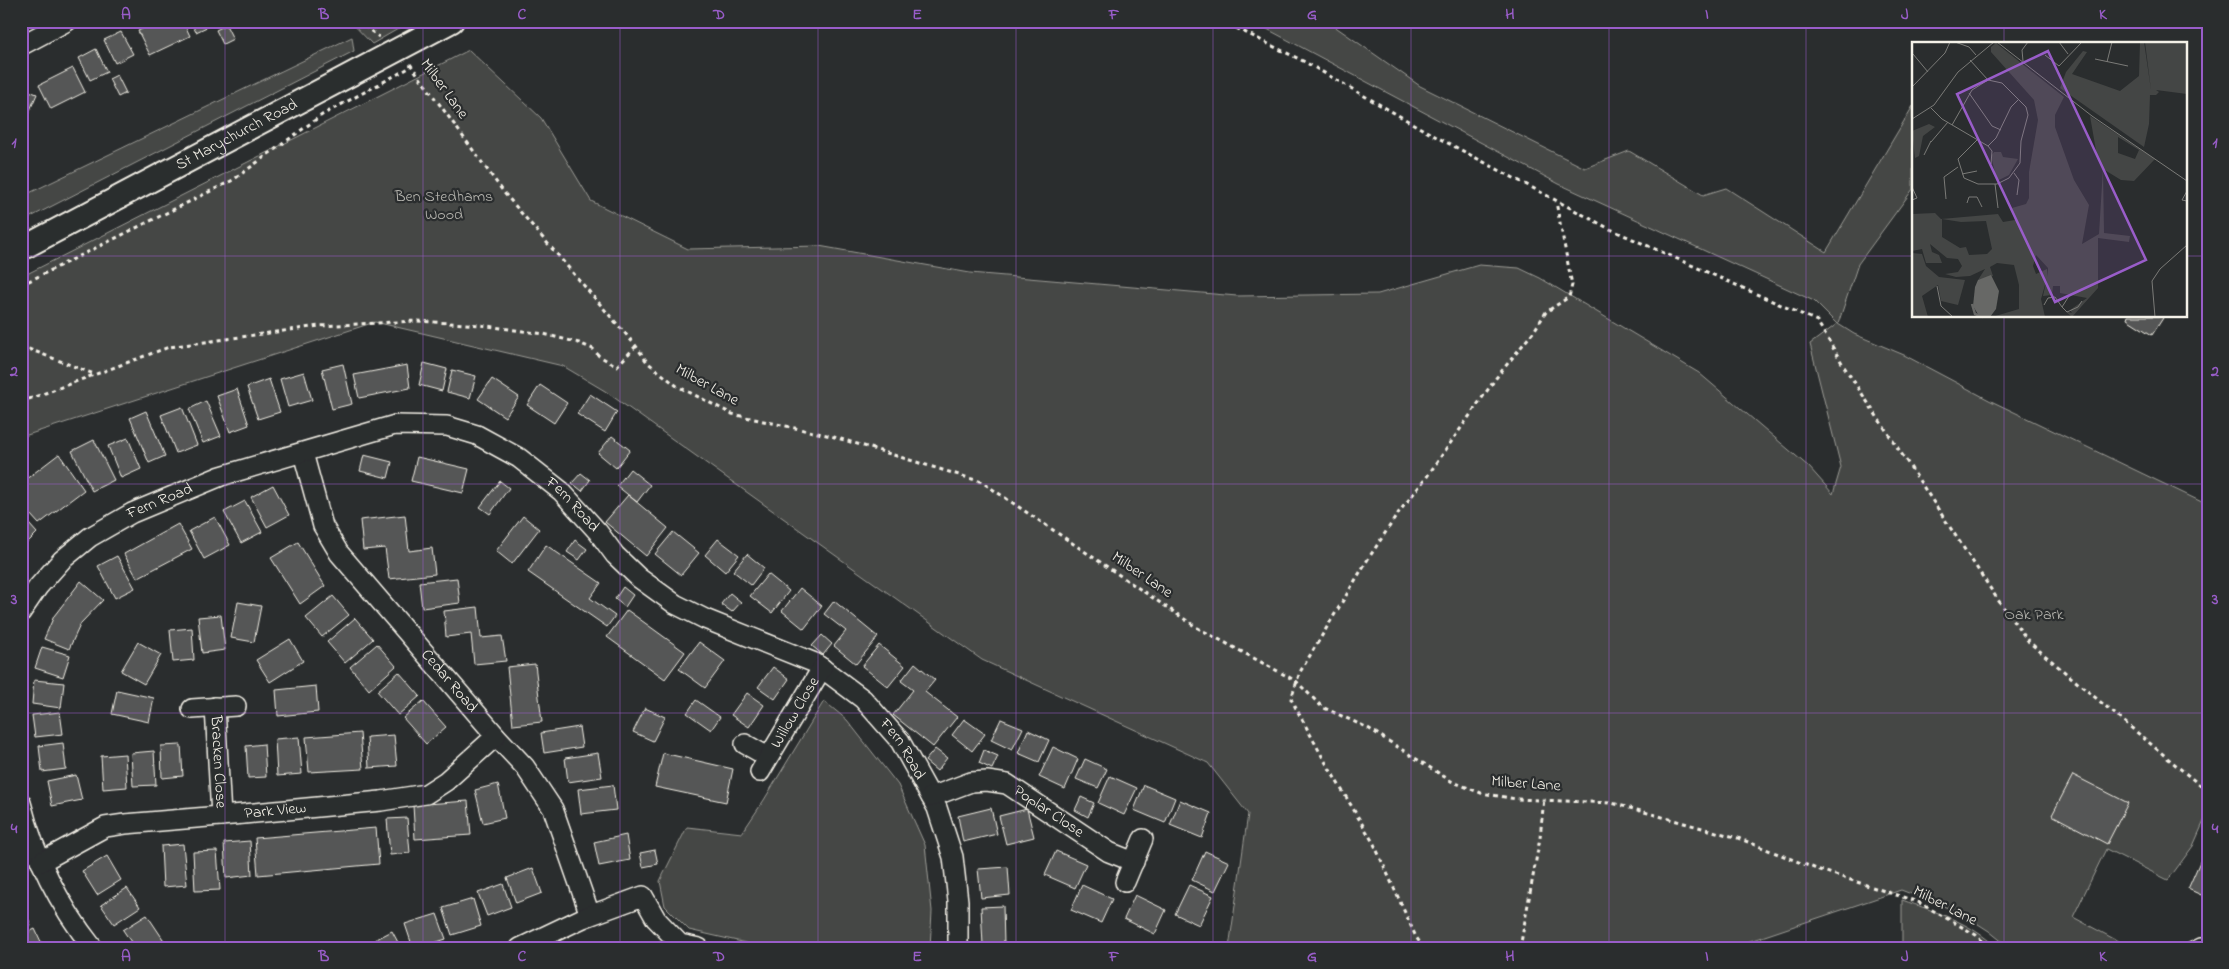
<svg xmlns="http://www.w3.org/2000/svg" width="2229" height="969" font-family="'Indie Flower',sans-serif">
  <style>
    .green { fill: #444645; stroke: #9c9c96 }
    .building { fill: #555756; stroke: #f4f1e8 }
    .lines { fill: none; stroke-linecap: round; stroke-linejoin: round }
    .service-casing { stroke: #f4f1e8; stroke-width: 12 }
    .minor-casing { stroke: #f4f1e8; stroke-width: 22 }
    .tertiary-casing { stroke: #f4f1e8; stroke-width: 26 }
    .path { stroke: #f4f1e8; stroke-width: 3; stroke-dasharray: 4 4; stroke-linecap: butt }
    .service { stroke: #2a2d2e; stroke-width: 9 }
    .minor { stroke: #2a2d2e; stroke-width: 19 }
    .tertiary { stroke: #2a2d2e; stroke-width: 22 }
    .grid { fill: none; stroke: #995dc9; stroke-width: 1; stroke-opacity: 0.55 }
    .labels { text-anchor: middle; dominant-baseline: central; stroke-width: 4.5; stroke-linejoin: round; paint-order: stroke }
    .street-label { font-size: 16px; fill: #f4f1e8; stroke: #2a2d2e }
    .park-label { font-size: 16px; fill: #b6b5af; stroke: #2a2d2e }
    .inset-river { fill: none; stroke: #676866; stroke-width: 2.5 }
    .inset-road { fill: none; stroke: #7b7b78; stroke-width: 1 }
    .view { fill: #995dc9; fill-opacity: 0.15; stroke: #995dc9; stroke-width: 2.5 }
    .inset-edge { fill: none; stroke: #f4f1e8; stroke-width: 2.5 }
    .neatline { fill: none; stroke: #995dc9; stroke-width: 2 }
    .grid-label { font-size: 16px; text-anchor: middle; font-weight: bold; fill: #995dc9 }
  </style>
  <rect width="100%" height="100%" fill="#2a2d2e"/>
  <filter id="ink" filterUnits="userSpaceOnUse"><feTurbulence type="fractalNoise" baseFrequency=".02" numOctaves="2"/><feDisplacementMap in="SourceGraphic" scale="10" xChannelSelector="R" yChannelSelector="G"/><feConvolveMatrix kernelMatrix="1 2 1 2 8 2 1 2 1" color-interpolation-filters="sRGB"/></filter>
  <g filter="url(#ink)">
    <path class="green" d="M350 21H412L372 44Z
      M1252 21H1327L1420 86 1585 168 1629 151 1703 195 1726 188 1826 252 1913 106V189L1858 264 1838 324 1854 334 1904 355 1991 401 2208 505V812L2193 846 2168 880 2106 849 2073 917 2131 948H2010L1989 931 1961 913 1901 890 1729 948H1229L1248 814 1208 763 982 660 605 391 563 366 375 322 21 437V277L469 50 541 118 591 201 688 249 819 246 970 273 1237 296 1378 294 1479 265 1519 268 1540 278 1699 373 1809 467 1833 494 1841 467 1810 344 1837 324 1814 301 1559 184Z
      M352 37 354 51 21 222V197Z
      M824 701 847 720 898 785 925 845 932 911 930 948H768L689 930 665 906 660 881 687 827 742 833 764 800Z
      M1902 900C1936 912 1970 922 1997 948H1902Z"/>
    <path class="building" d="M158 21H183L190 36 150 55 138 31Z
      M190 21H207L209 26 196 32Z
      M226 25 233 39 223 44 216 30Z
      M121 32 133 54 115 63 104 40Z
      M96 49 107 72 90 80 79 58Z
      M73 68 85 92 51 109 39 85Z
      M117 75 126 93 118 97 109 79Z
      M21 88 37 94 23 126 21 125Z
      M2128 316H2161L2163 318 2152 335 2127 319Z
      M424 363 447 369 442 391 419 385Z
      M343 364 352 404 332 409 322 369Z
      M407 365 410 388 359 398 354 375Z
      M452 370 476 376 470 398 447 392Z
      M304 372 312 400 288 407 280 379Z
      M269 379 280 412 258 419 247 387Z
      M492 379 519 397 505 417 478 399Z
      M540 385 567 403 554 423 527 405Z
      M237 389 249 425 230 432 217 396Z
      M590 394 617 412 605 432 577 414Z
      M206 401 221 436 203 443 189 409Z
      M182 407 197 445 176 453 161 415Z
      M146 411 165 456 149 463 130 418Z
      M612 436 630 450 616 468 598 453Z
      M128 438 141 469 121 478 108 446Z
      M94 440 114 480 92 491 72 451Z
      M59 454 84 490 39 524 21 504V483Z
      M364 455 392 462 388 478 360 471Z
      M417 457 469 469 463 493 411 481Z
      M630 469 650 485 637 502 617 486Z
      M581 473 590 480 582 491 572 483Z
      M500 481 509 488 490 514 480 507Z
      M273 485 289 515 267 527 251 497Z
      M628 495 668 528 646 556 605 522Z
      M245 501 262 532 241 543 224 512Z
      M21 515 37 533 21 549Z
      M405 515 409 551 432 548 435 574 389 579 385 548 363 550 360 520Z
      M523 516 539 529 512 564 496 551Z
      M215 517 230 545 204 559 189 531Z
      M178 524 192 549 137 578 124 554Z
      M673 532 699 553 681 575 655 554Z
      M718 539 739 555 725 572 705 555Z
      M575 540 587 549 579 560 567 552Z
      M298 542 325 586 300 604 271 558Z
      M546 545 601 583 590 598 615 616 607 627 528 572Z
      M747 554 764 568 751 585 733 571Z
      M117 556 135 588 115 598 98 566Z
      M768 574 789 591 772 613 750 596Z
      M457 578 460 603 422 608 419 582Z
      M81 581 103 600 81 623 69 649 44 639 54 616Z
      M623 587 633 595 625 607 615 599Z
      M800 588 822 606 804 629 782 611Z
      M730 593 741 602 732 612 721 604Z
      M333 596 349 615 322 637 306 618Z
      M834 601 878 637 856 664 834 646 846 631 824 614Z
      M238 602 261 606 254 642 231 638Z
      M478 607 481 638 502 636 506 661 474 664 471 634 446 637 444 611Z
      M627 610 685 652 665 679 607 637Z
      M221 615 225 650 202 653 198 617Z
      M355 618 373 639 345 663 327 642Z
      M192 628 194 660 173 662 170 630Z
      M822 635 832 644 823 655 812 646Z
      M290 639 303 661 270 682 256 660Z
      M138 642 161 655 144 684 121 671Z
      M699 642 725 661 705 688 679 669Z
      M377 644 396 666 369 690 350 667Z
      M879 645 905 666 888 687 862 666Z
      M42 647 70 655 63 677 35 668Z
      M915 663 935 680 925 692 957 717 933 747 893 715 913 690 901 681Z
      M535 664 542 722 513 725 507 667Z
      M773 667 789 679 775 699 758 687Z
      M399 672 420 696 398 715 377 691Z
      M34 680 64 683 61 708 32 704Z
      M316 686 318 712 278 716 276 690Z
      M117 690 154 698 149 722 112 714Z
      M747 693 764 705 749 727 731 715Z
      M696 700 720 717 711 730 687 713Z
      M423 701 446 727 426 744 403 718Z
      M645 708 665 717 653 741 633 732Z
      M60 712 63 734 35 737 32 715Z
      M964 719 985 734 972 751 952 735Z
      M1001 719 1023 728 1012 750 991 740Z
      M579 727 582 747 544 753 541 733Z
      M1028 730 1049 740 1039 762 1018 753Z
      M360 733 363 769 309 772 306 737Z
      M394 735 397 766 369 768 367 737Z
      M299 737 302 774 277 776 275 739Z
      M63 743 66 769 42 772 39 746Z
      M264 744 266 777 248 778 246 746Z
      M181 745 183 776 162 778 161 746Z
      M1053 747 1078 759 1065 789 1039 777Z
      M935 749 947 758 937 771 925 761Z
      M984 750 998 756 992 769 979 763Z
      M154 751 156 785 133 786 131 753Z
      M598 753 602 777 568 782 565 758Z
      M663 753 733 769 726 802 655 787Z
      M125 754 127 787 103 789 101 756Z
      M1085 759 1107 769 1098 788 1076 779Z
      M76 775 82 800 52 806 47 781Z
      M2073 775 2128 803 2107 844 2052 815Z
      M1110 776 1137 788 1124 815 1098 803Z
      M498 784 505 818 483 823 475 790Z
      M613 785 616 810 581 814 578 789Z
      M1144 785 1175 798 1165 823 1134 810Z
      M1081 797 1094 803 1088 817 1075 810Z
      M1180 800 1211 813 1202 838 1170 825Z
      M468 801 471 835 415 839 413 805Z
      M991 808 997 834 963 842 958 816Z
      M1027 809 1034 837 1006 844 999 816Z
      M407 818 410 853 390 855 387 819Z
      M376 828 379 864 258 875 255 838Z
      M626 835 630 860 599 866 594 842Z
      M250 841 252 875 226 878 224 843Z
      M183 844 187 885 163 887 161 846Z
      M655 850 658 864 643 867 640 853Z
      M217 851 220 890 195 891 193 852Z
      M1056 851 1086 864 1075 888 1045 875Z
      M1205 851 1229 862 1215 891 1192 880Z
      M107 856 121 880 97 895 82 871Z
      M2202 857 2208 859V898L2188 889Z
      M1008 867 1010 895 981 898 978 869Z
      M533 868 542 893 516 903 507 878Z
      M503 884 511 907 487 916 478 893Z
      M1082 885 1112 899 1101 923 1071 910Z
      M1189 885 1213 896 1199 925 1175 914Z
      M127 888 140 907 114 924 101 905Z
      M1135 895 1166 910 1155 934 1124 919Z
      M473 899 481 926 452 935 443 908Z
      M21 902 31 925 21 929Z
      M1003 906 1004 944 983 945 981 907Z
      M437 914 446 939 419 948H413L405 924Z
      M147 915 169 948H135L123 930Z
      M35 929 44 948H21V936Z
      M392 931 401 948H374L371 942Z"/>
    <g class="lines">
      <g class="service-casing">
        <path id="service" d="M2190 948 2200 943H2208"/>
      </g>
      <g class="minor-casing">
        <g id="minor">
          <path d="M22 45 67 21"/>
          <path id="s1" d="M303 453 323 526 339 553 496 736 525 767 553 809 590 915"/>
          <path id="s2" d="M21 612 38 587 62 560 90 537 132 513 221 476 395 425 447 426 477 435 519 458 561 491 598 532 615 555 639 578 675 604 705 619 815 663 863 699 900 741 937 808 953 857 958 901V948"/>
          <path id="s3" d="M215 707 221 816"/>
          <path d="M192 709 236 706"/>
          <path d="M745 744 768 757"/>
          <path id="s4" d="M760 772 822 668"/>
          <path id="s5" d="M931 797 971 782 987 781 1007 784 1109 852 1134 862"/>
          <path d="M21 803C34 855 59 905 93 948"/>
          <path id="s6" d="M41 862 105 827 125 824 244 814 381 801 426 794 446 781 496 736"/>
          <path d="M1125 882 1143 839"/>
          <path d="M520 948 583 918 643 896 656 919 680 944 699 948"/>
        </g>
      </g>
      <g class="tertiary-casing">
        <g id="tertiary">
          <path id="s7" d="M21 249 452 21"/>
        </g>
      </g>
      <path class="path" d="M358 21 379 37
        M1222 21 1305 62 1431 134 1610 229 1817 321 1845 368 1998 600 2029 642 2208 792
        M410 64 505 194 636 346 647 362 677 386 732 414 831 436 982 482 1196 627 1296 681 1322 707 1368 728 1451 781 1481 793 1516 799 1612 803 1738 838 1814 868 1918 902 1976 935 1989 948
        M21 285 233 180 322 115 409 68
        M21 346 94 374
        M21 402 169 347 319 326 416 321 480 325 544 334 579 343 593 349 599 356 617 366 636 346
        M1424 948 1416 937 1374 844 1323 758 1291 699 1300 672 1368 559 1399 512 1426 478 1496 378 1534 331 1546 312 1569 297 1572 285 1556 202
        M1520 948 1540 838 1544 798"/>
      <use href="#service" class="service"/>
      <use href="#minor" class="minor"/>
      <use href="#tertiary" class="tertiary"/>
    </g>
  </g>
  <path class="grid" d="M225 21V948M423 21V948M620 21V948M818 21V948M1016 21V948M1213 21V948M1411 21V948M1609 21V948M1806 21V948M2004 21V44M21 256H1913M2185 256H2208M2004 316V948M21 484H2208M21 713H2208"/>
  <g class="labels">
    <g class="street-label">
      <text transform="translate(444 89) rotate(54)">Milber Lane</text>
      <text stroke="none"><textPath href="#s7" startOffset="244">St Marychurch Road</textPath></text>
      <text transform="translate(707 385) rotate(29)">Milber Lane</text>
      <text stroke="none"><textPath href="#s2" startOffset="181">Fern Road</textPath></text>
      <text stroke="none"><textPath href="#s2" startOffset="631">Fern Road</textPath></text>
      <text transform="translate(1142 575) rotate(34)">Milber Lane</text>
      <text stroke="none"><textPath href="#s1" startOffset="276">Cedar Road</textPath></text>
      <text stroke="none"><textPath href="#s4" startOffset="69">Willow Close</textPath></text>
      <text stroke="none"><textPath href="#s2" startOffset="1051">Fern Road</textPath></text>
      <text stroke="none"><textPath href="#s3" startOffset="55">Bracken Close</textPath></text>
      <text transform="translate(1526 784) rotate(4)">Milber Lane</text>
      <text stroke="none"><textPath href="#s6" startOffset="244">Park View</textPath></text>
      <text stroke="none"><textPath href="#s5" startOffset="129">Poplar Close</textPath></text>
      <text transform="translate(1945 906) rotate(27)">Milber Lane</text>
    </g>
    <g class="park-label">
      <text x="444" y="197">Ben Stedhams<tspan x="444" dy="18">Wood</tspan></text>
      <text x="2034" y="615">Oak Park</text>
    </g>
  </g>
  <g transform="translate(1912 42)">
    <rect width="275" height="275" fill="#2a2d2e"/>
    <path d="M228 0H232L239 48 233 0H275V52L244 48 247 50 244 53H238L237 82 232 105 148 46 154 30 171 9 175 10 160 32 208 49 227 34ZM84 1 152 55 143 73V85L162 138 177 163 170 202 187 192 191 126 185 114 178 74 243 117 222 139 209 138 191 127 192 191 218 194 217 200 186 196V246L160 275 153 269 160 271 158 268 175 256 148 251V244H141L140 253 131 254 135 236 129 257 133 275H80L107 267V243L102 223 85 221 78 225 81 234 66 238 73 227 58 234 44 235 33 232 46 230 50 224 46 217 35 216 18 202 20 210 27 213 30 221H14L10 207 0 209V172L23 171 29 177 86 172 91 180 103 178 100 166 114 162 117 156V130L126 78 122 58 79 10V5ZM206 95 227 108 223 117 206 111ZM30 177 49 180 74 179 80 207 75 212 57 213 54 205 48 206 30 195ZM124 213 136 226V235L135 227 124 232 121 224ZM17 82 23 85 11 94 7 114 3 116 0 89ZM82 110H89L91 115 106 117 97 133 85 139 79 114ZM0 211 10 212 14 224 27 235 53 238 46 263 29 259 26 243 10 254 16 275H0Z" fill="#444645" fill-rule="evenodd"/>
    <path d="M79 233 87 249 84 267 78 275 67 274 61 264 63 245 66 238Z" fill="#676866"/>
    <path class="inset-river" d="M60 262 63 272 71 275"/>
    <path class="inset-road" d="M43 0 57 5 64 13M85 0 180 74 275 139M147 0 156 12M1 12 16 30M133 13 147 24 170 0M183 17 216 24M58 18 76 38M111 19 110 8 116 0M195 20 200 0M0 45 33 11 38 0M57 51 80 84 89 88M19 66 30 77 76 104 80 109 79 122M0 77 22 63 46 30 82 0M40 83 60 48 76 38 90 41 114 65 116 73 109 99 108 121 97 136 85 142H66L52 136 46 117 67 96M19 100 36 80M76 104 84 96 99 65 107 57M12 113 19 99M102 131 107 138 105 153M50 132 65 129M83 142 86 166M0 145 5 156 0 158M275 149 270 158 275 159M34 157 32 135 46 125M55 161 57 155H65L70 165M25 244 29 264 41 275M132 263 136 256 143 255 150 265 157 254M150 265 155 270 166 265 170 259M243 275 240 239 248 227 275 203"/>
    <path class="view" d="M136 9 234 218 143 260 45 52Z"/>
    <rect width="275" height="275" class="inset-edge"/>
  </g>
  <rect width="2229" height="969" fill="none" stroke="#2a2d2e" stroke-width="55"/>
  <rect x="28" y="28" width="2174" height="914" class="neatline"/>
  <g class="grid-label">
    <text x="126" y="19">A</text>
    <text x="324" y="19">B</text>
    <text x="522" y="19">C</text>
    <text x="719" y="19">D</text>
    <text x="917" y="19">E</text>
    <text x="1114" y="19">F</text>
    <text x="1312" y="19">G</text>
    <text x="1510" y="19">H</text>
    <text x="1707" y="19">I</text>
    <text x="1905" y="19">J</text>
    <text x="2103" y="19">K</text>
    <text x="14" y="147">1</text>
    <text x="2215" y="147">1</text>
    <text x="14" y="376">2</text>
    <text x="2215" y="376">2</text>
    <text x="14" y="604">3</text>
    <text x="2215" y="604">3</text>
    <text x="14" y="833">4</text>
    <text x="2215" y="833">4</text>
    <text x="126" y="961">A</text>
    <text x="324" y="961">B</text>
    <text x="522" y="961">C</text>
    <text x="719" y="961">D</text>
    <text x="917" y="961">E</text>
    <text x="1114" y="961">F</text>
    <text x="1312" y="961">G</text>
    <text x="1510" y="961">H</text>
    <text x="1707" y="961">I</text>
    <text x="1905" y="961">J</text>
    <text x="2103" y="961">K</text>
  </g>
</svg>
